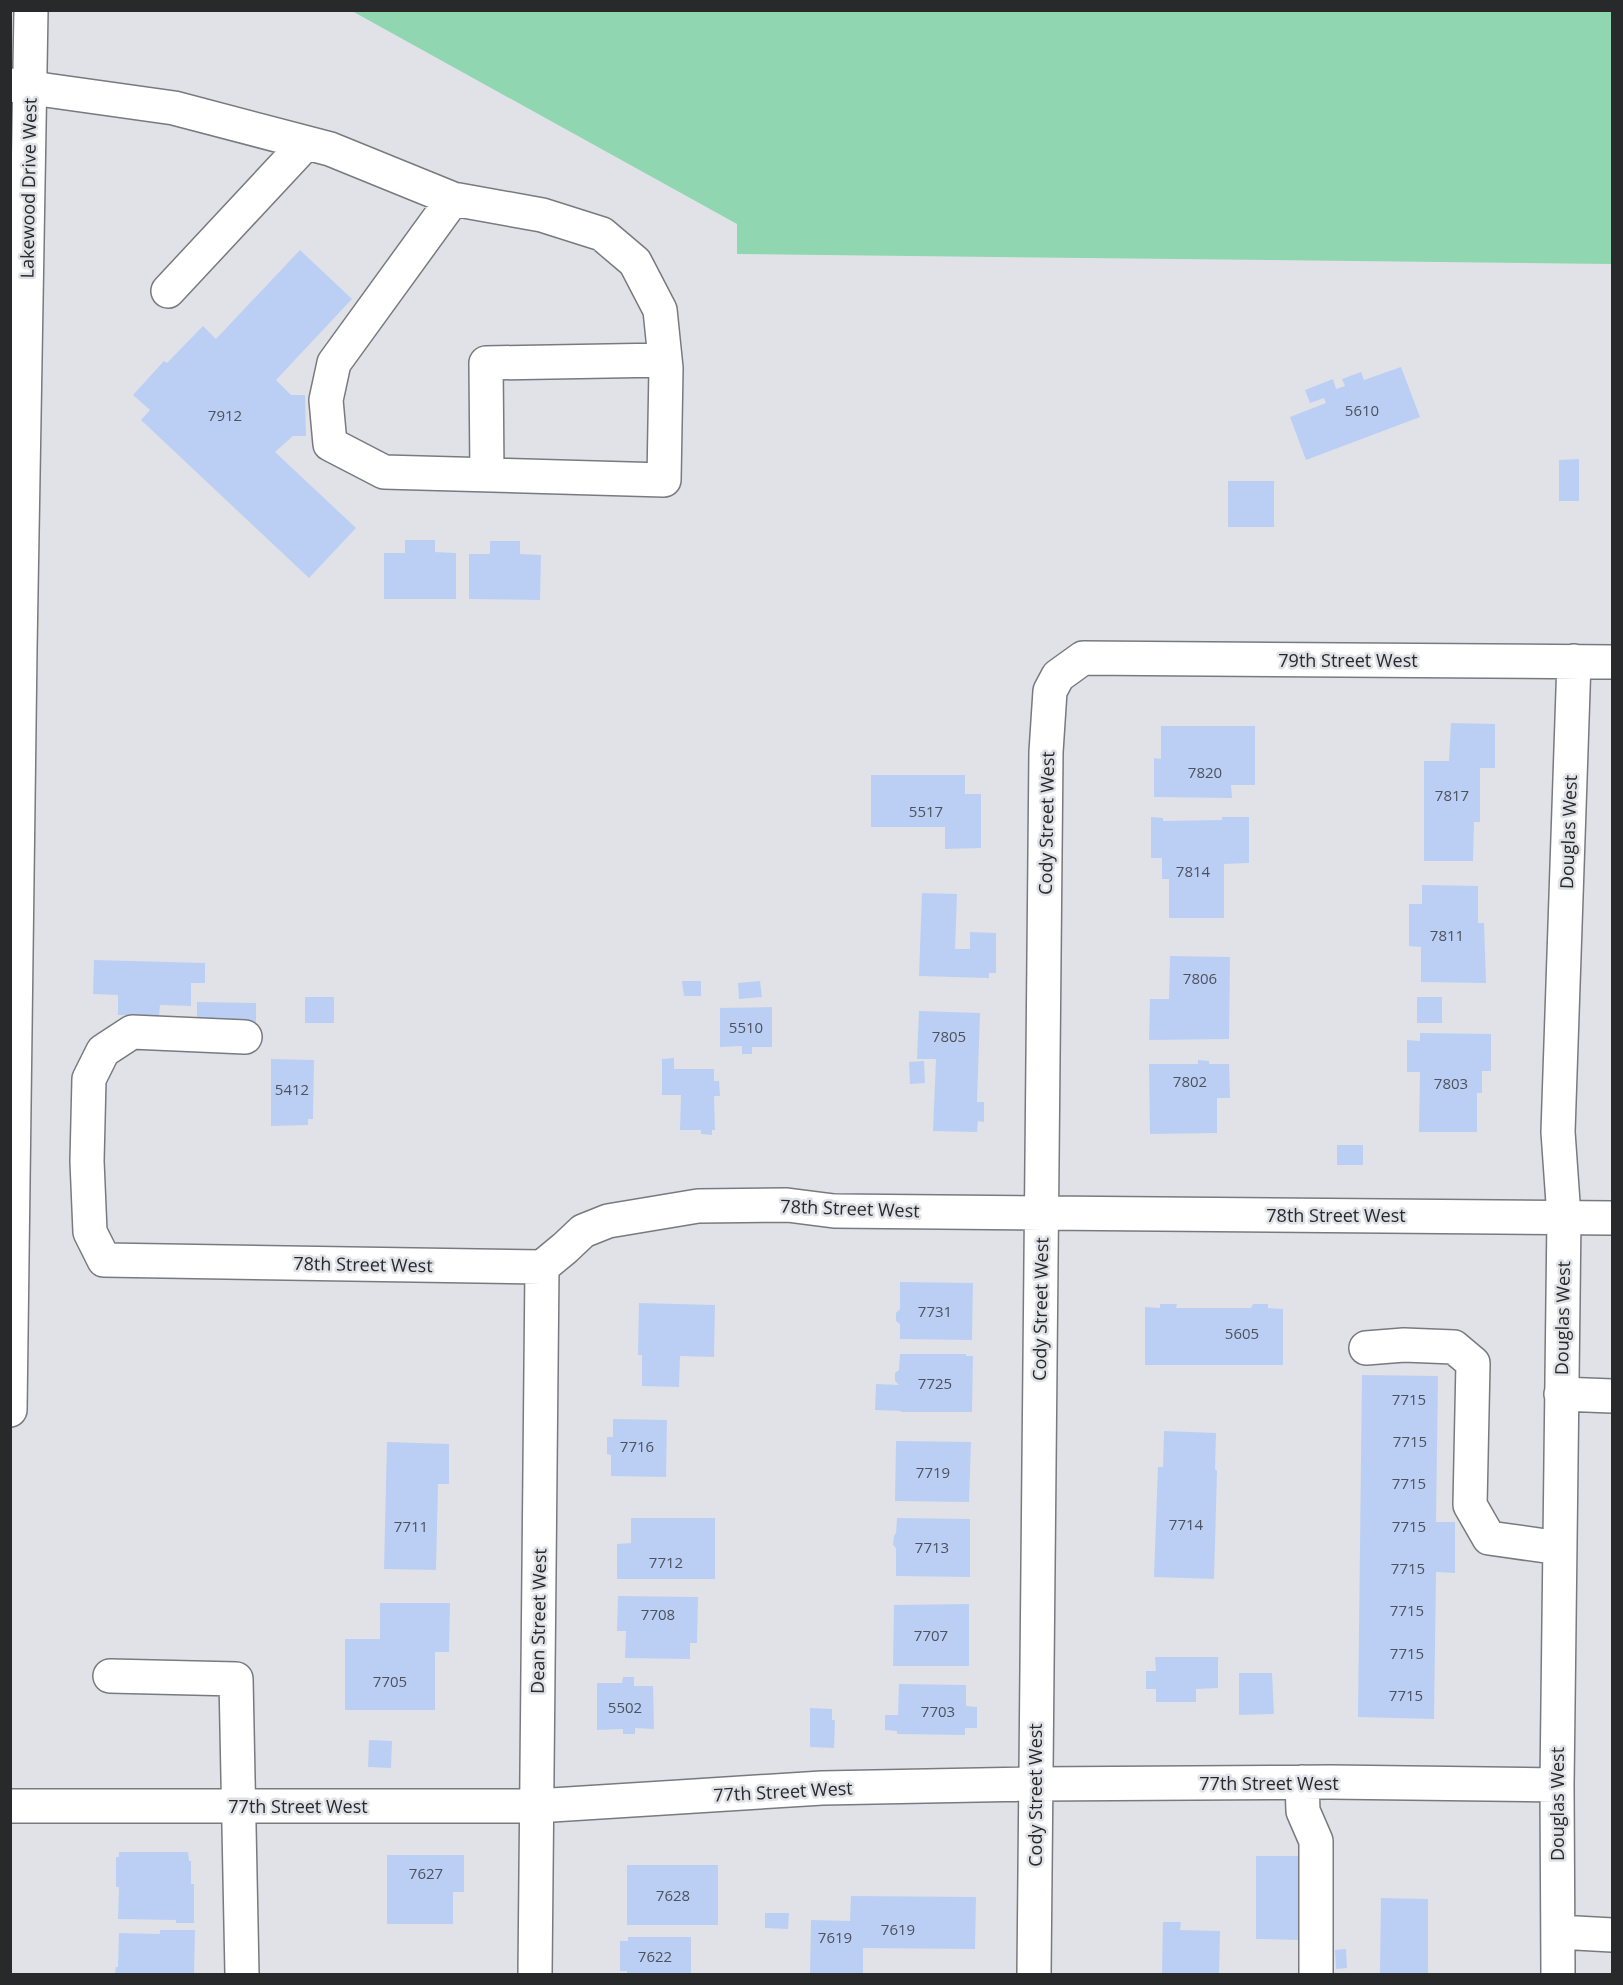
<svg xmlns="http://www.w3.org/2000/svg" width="1623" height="1985" font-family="'Open Sans',sans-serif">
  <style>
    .green { fill: #8fd6b1 }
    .building { fill: #bbcff4 }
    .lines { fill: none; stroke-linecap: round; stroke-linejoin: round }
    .minor-casing { stroke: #787a7f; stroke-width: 36 }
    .major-casing { stroke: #787a7f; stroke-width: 36 }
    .minor { stroke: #fff; stroke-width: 33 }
    .major { stroke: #fff; stroke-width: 33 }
    .labels { text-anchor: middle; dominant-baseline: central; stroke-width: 5; stroke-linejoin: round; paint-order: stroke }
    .number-label { font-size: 15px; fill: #4d525d }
    .street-label { font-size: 18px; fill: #28292b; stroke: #e0e2e7 }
  </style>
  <rect width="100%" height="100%" fill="#e0e2e7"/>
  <path class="green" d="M352 11H1612V264L737 254V224Z"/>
  <path class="building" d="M300 250 352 299 276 380 291 395H305L306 436H293L275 452 356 528 309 578 141 420 150 410 133 395 164 361 167 363 203 326 216 339Z
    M1401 367 1420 417 1306 460 1290 417 1326 403 1324 398 1310 403 1305 390 1333 379 1336 389 1345 386 1342 379 1361 372 1364 380Z
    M1579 459V501H1559V460Z
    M1228 481H1274V527H1228Z
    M405 540H435V552L456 553V599H384V553H405Z
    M490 541H520V554L541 555 540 600 469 599V554H490Z
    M1451 723 1495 724V768H1480V822H1474L1473 861H1424V761H1449Z
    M1161 726H1255V785H1231L1232 798 1154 797V758L1161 759Z
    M871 775H965V794H981V848L945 849V827H871Z
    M1151 817 1163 818V821L1222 820V817H1249V863L1224 864V918H1169V879H1162V858H1151Z
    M1422 885 1478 886V923H1484L1486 983 1421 982V947L1409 946V904H1422Z
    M922 893 957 894 955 949H970V932L996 933V973H989V978L919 976Z
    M1170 956 1230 957 1229 1039 1149 1040 1150 999H1169Z
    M94 960 205 963V983H191V1006L160 1005 159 1016 118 1015V995L93 994Z
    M682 981H701V996H684Z
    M760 981 762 997 739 999 738 983Z
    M305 997H334V1023H305Z
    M1417 997H1442V1023H1417Z
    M197 1002 256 1003V1030L197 1029Z
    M772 1007V1047H752V1054H742V1046L720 1047V1008Z
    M919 1011 980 1013 977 1102H984V1122L978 1121 977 1132 933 1131 936 1059H917Z
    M1420 1033 1491 1034V1071H1482V1093H1477V1132H1419L1420 1072H1407V1040L1420 1041Z
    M674 1058V1069H714V1081H719L720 1096H714L715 1130H712V1135L701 1134V1130H680L681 1095H662V1059Z
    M271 1059 314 1060 313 1119H308V1125L271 1126Z
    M1198 1060 1209 1061V1064H1229L1230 1098H1217V1133L1150 1134 1149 1064H1198Z
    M924 1061 925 1083 910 1084 909 1062Z
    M1337 1145H1363V1165H1337Z
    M900 1282 973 1283 972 1340 900 1339V1324L896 1321V1313L900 1309Z
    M639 1303 715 1305 714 1357 680 1356 679 1387 642 1386V1355H638Z
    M1160 1304H1177L1176 1308H1251L1253 1304H1268V1308L1283 1309V1365H1145V1307L1160 1308Z
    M900 1354H966V1356H973L972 1412H901V1411L875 1410 876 1384 899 1385 895 1381V1373L899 1370Z
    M1362 1375 1438 1376 1436 1522H1455V1573L1436 1572 1434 1719 1358 1717Z
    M613 1419 667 1420 666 1477 611 1476V1455L607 1454V1437H613Z
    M1164 1431 1216 1433 1215 1469 1217 1471 1214 1579 1154 1577 1158 1467H1163Z
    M896 1441 971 1442 969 1502 895 1501Z
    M387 1442 449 1444V1484H438L436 1570 384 1569Z
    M631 1518H715V1579H617V1544L631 1543Z
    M897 1518 970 1519V1577L896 1576V1548L893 1545 894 1536 896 1533Z
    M618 1596 698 1597 697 1643H690V1659L625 1658 626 1631H617Z
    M380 1603H450L449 1652H435V1710H345V1639H380Z
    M969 1604V1666H893L894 1605Z
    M1155 1657H1218V1688L1196 1689V1702H1156V1689H1146V1671H1156Z
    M1239 1673H1272L1274 1714 1239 1715Z
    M623 1677H634V1686H653L654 1729 635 1728V1734H623V1729L597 1730V1683H622Z
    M899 1684 966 1685V1706L977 1707V1728H965V1735L897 1734V1731L885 1730V1715H898Z
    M810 1708 832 1709V1720H835L834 1748 810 1747Z
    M369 1740 392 1741 391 1768 368 1767Z
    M119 1852H188L189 1861H191V1884H194V1923H176V1920L118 1919 119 1887H116V1857H119Z
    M387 1855H464V1892H453V1924H387Z
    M1256 1856H1299V1940L1256 1939Z
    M627 1865H718V1925H627Z
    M851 1896 976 1897 975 1949 863 1948V1974H810L811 1920 850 1921Z
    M1381 1898 1428 1899V1974H1380Z
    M765 1913H789L788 1929 765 1928Z
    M1163 1922H1181L1180 1930 1220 1931 1219 1974H1162Z
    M160 1930H195L194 1974H115L116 1967H118L119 1933 160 1934Z
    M628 1937H691V1974H627V1971H620V1941H628Z
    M1346 1949 1347 1968 1336 1969 1335 1950Z"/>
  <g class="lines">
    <g class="minor-casing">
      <path id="minor" d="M10 85 174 108 330 149 453 199 542 215 602 234 635 262 660 310 666 368 664 480 384 472 330 444 326 400 334 363 453 199
        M168 291 306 143
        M487 475 486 363 665 360
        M245 1037 132 1032 103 1051 89 1079 87 1161 90 1232 104 1260 542 1267 565 1248 583 1231 608 1221 698 1206 787 1205 834 1211 1612 1218
        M1366 1348 1404 1345 1454 1347 1473 1363 1470 1505 1489 1538 1560 1548
        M1561 1394 1612 1396
        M110 1676 236 1679 242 1974
        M1302 1782 1303 1811 1316 1841V1974
        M10 1806H536L822 1788 1035 1784 1330 1782 1557 1785
        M1558 1932 1612 1935
        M535 1974 542 1267
        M1034 1974 1046 752 1050 691 1058 676 1083 658 1612 662
        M1558 1974 1557 1785 1564 1217 1558 1132 1574 661"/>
    </g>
    <g class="major-casing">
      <path id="major" d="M10 1410 20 649 31 10"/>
    </g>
    <use href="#minor" class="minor"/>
    <use href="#major" class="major"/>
  </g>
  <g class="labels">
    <g class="number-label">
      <text x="1362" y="410">5610</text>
      <text x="225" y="415">7912</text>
      <text x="1205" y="772">7820</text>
      <text x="1452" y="795">7817</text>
      <text x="926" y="811">5517</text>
      <text x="1193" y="871">7814</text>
      <text x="1447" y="935">7811</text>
      <text x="1200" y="978">7806</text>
      <text x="746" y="1027">5510</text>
      <text x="949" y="1036">7805</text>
      <text x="1190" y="1081">7802</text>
      <text x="1451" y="1083">7803</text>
      <text x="292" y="1089">5412</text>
      <text x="935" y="1311">7731</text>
      <text x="1242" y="1333">5605</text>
      <text x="935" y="1383">7725</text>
      <text x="1409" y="1399">7715</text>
      <text x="1410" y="1441">7715</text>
      <text x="637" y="1446">7716</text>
      <text x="933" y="1472">7719</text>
      <text x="1409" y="1483">7715</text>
      <text x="1186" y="1524">7714</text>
      <text x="411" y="1526">7711</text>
      <text x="1409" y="1526">7715</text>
      <text x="932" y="1547">7713</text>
      <text x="666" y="1562">7712</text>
      <text x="1408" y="1568">7715</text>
      <text x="1407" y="1610">7715</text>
      <text x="658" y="1614">7708</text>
      <text x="931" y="1635">7707</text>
      <text x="1407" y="1653">7715</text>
      <text x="390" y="1681">7705</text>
      <text x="1406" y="1695">7715</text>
      <text x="625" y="1707">5502</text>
      <text x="938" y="1711">7703</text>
      <text x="426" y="1873">7627</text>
      <text x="673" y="1895">7628</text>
      <text x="898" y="1929">7619</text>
      <text x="835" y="1937">7619</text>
      <text x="655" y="1956">7622</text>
    </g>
    <g class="street-label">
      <text transform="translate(28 188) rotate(-89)">Lakewood Drive West</text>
      <text x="1348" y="660">79th Street West</text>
      <text transform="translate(1046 823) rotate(-89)">Cody Street West</text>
      <text transform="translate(1568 832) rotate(-88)">Douglas West</text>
      <text transform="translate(850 1208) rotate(2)">78th Street West</text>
      <text x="1336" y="1215">78th Street West</text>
      <text transform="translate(363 1264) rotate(1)">78th Street West</text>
      <text transform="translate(1040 1309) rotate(-89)">Cody Street West</text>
      <text transform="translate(1562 1318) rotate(-89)">Douglas West</text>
      <text transform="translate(538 1621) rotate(-89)">Dean Street West</text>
      <text x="1269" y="1783">77th Street West</text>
      <text transform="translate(783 1791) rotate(-3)">77th Street West</text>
      <text transform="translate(1035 1795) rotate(-90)">Cody Street West</text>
      <text transform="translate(1557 1804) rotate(-90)">Douglas West</text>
      <text x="298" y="1806">77th Street West</text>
    </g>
  </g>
  <rect width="1623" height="1985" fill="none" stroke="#28292b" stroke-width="24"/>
</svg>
